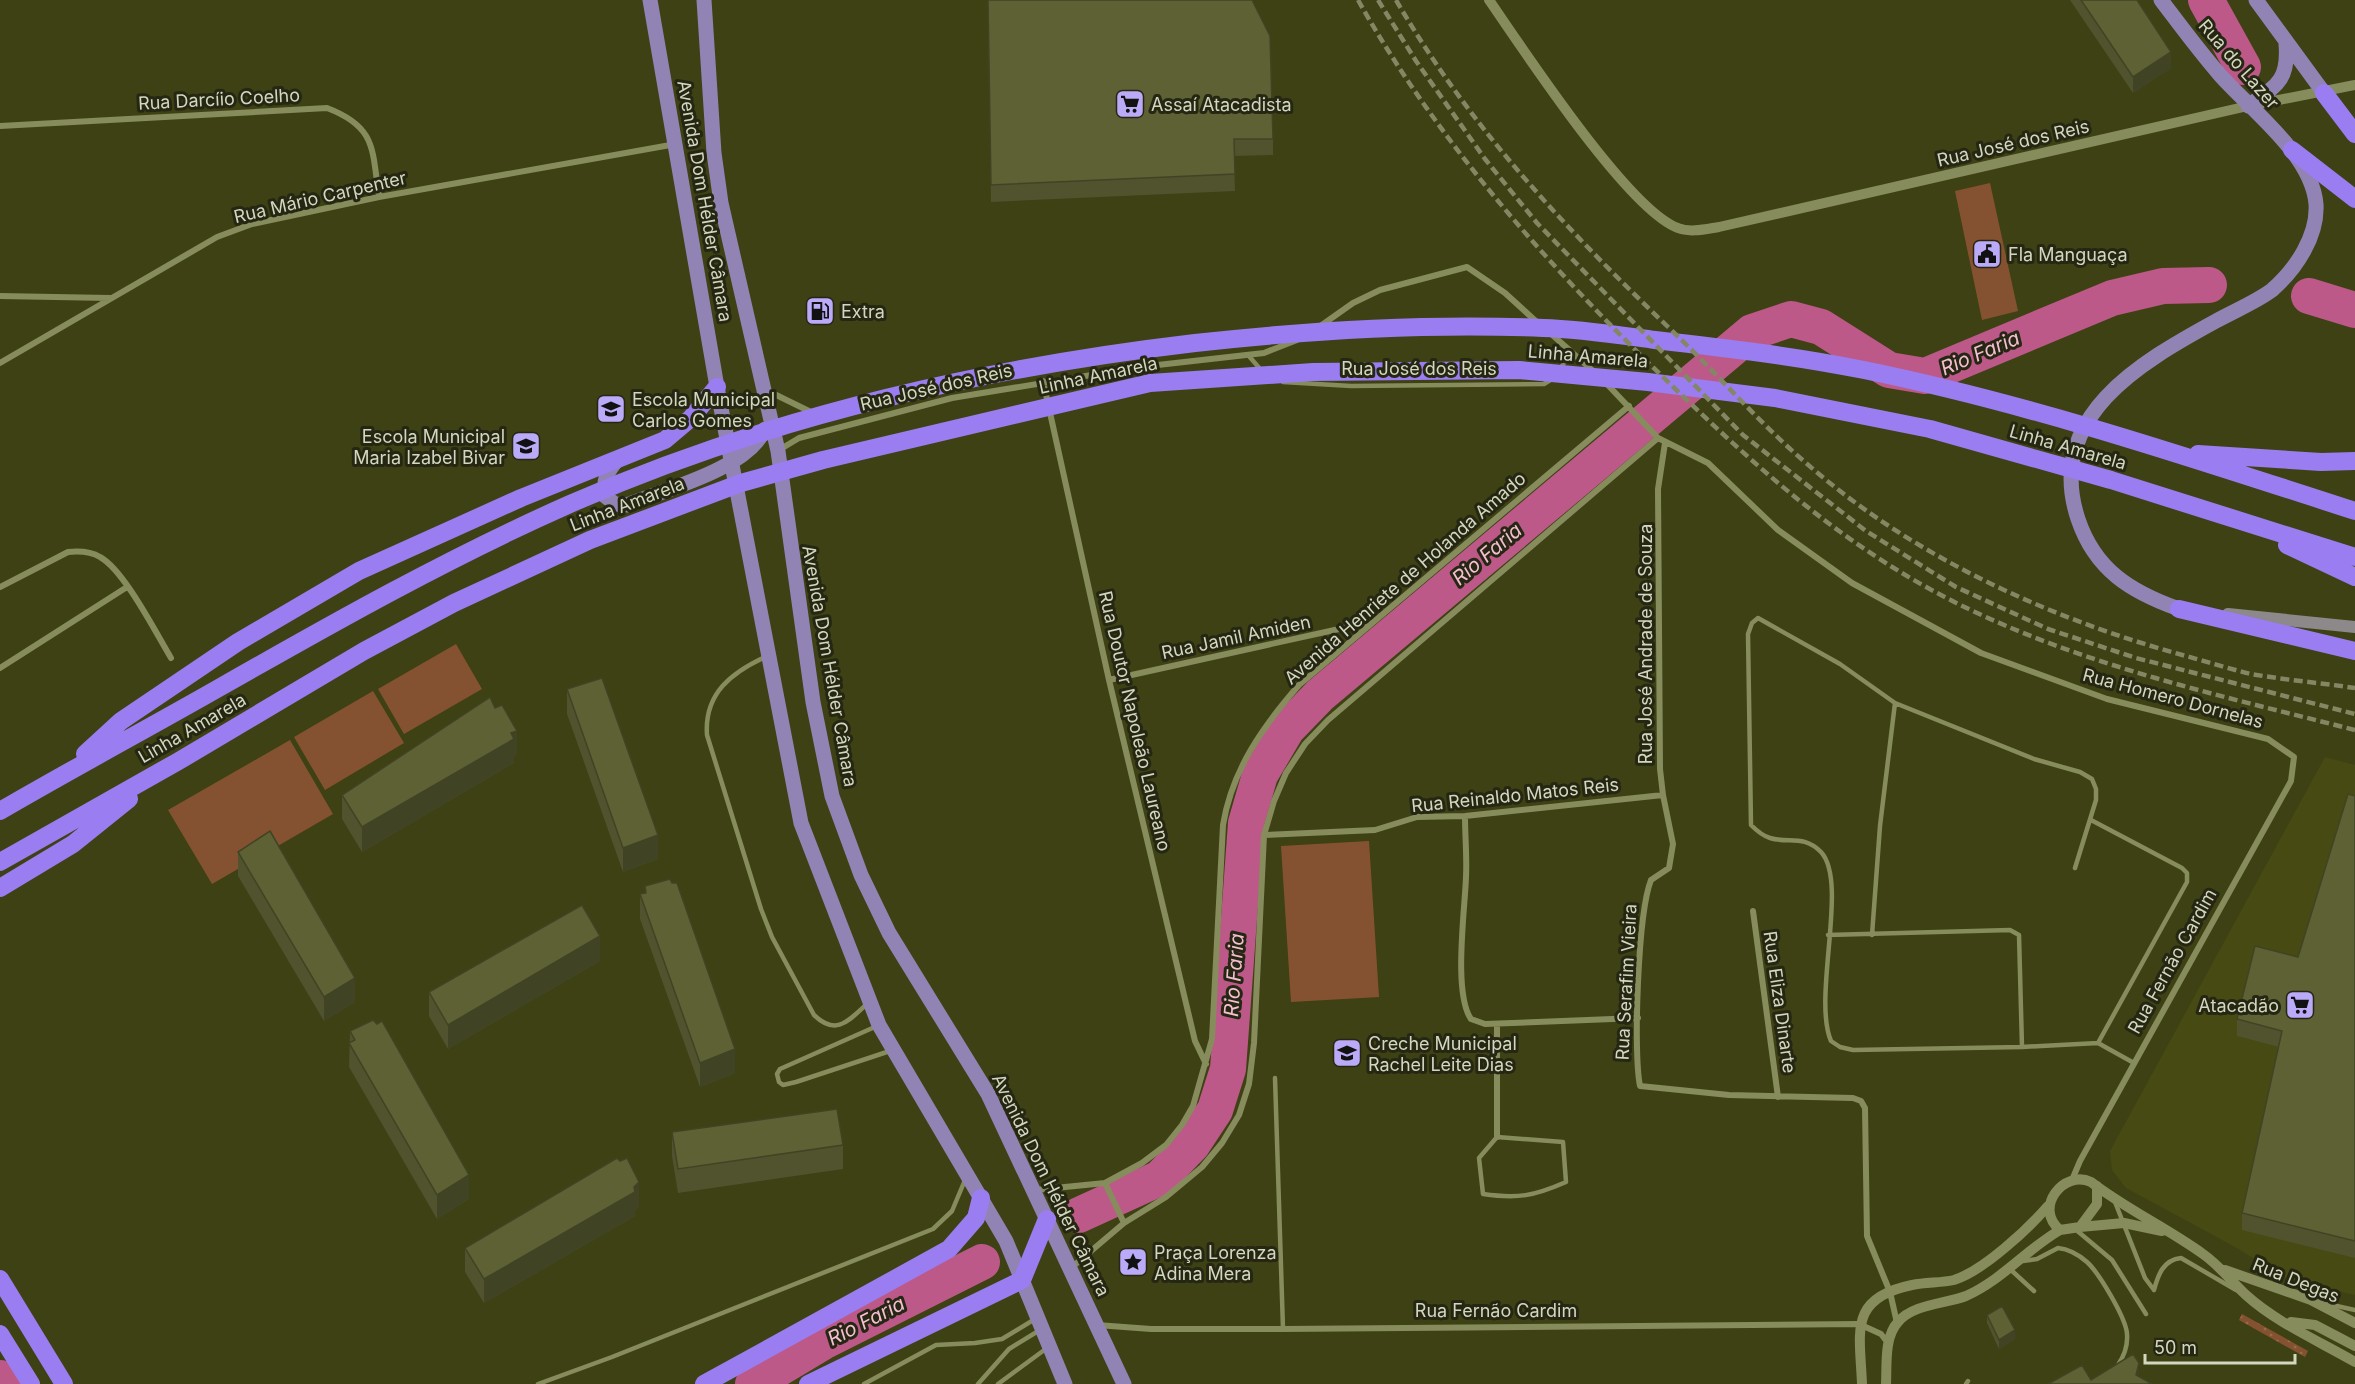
<svg xmlns="http://www.w3.org/2000/svg" width="2355" height="1384" font-family="Inter,sans-serif">
  <style>
    .built { fill: #474a13 }
    .grass { fill: url(#grass-dots) }
    .park { fill: #855231 }
    .lines { fill: none; stroke-linecap: round; stroke-linejoin: round }
    .river { stroke: #bd5988; stroke-width: 36 }
    .service { stroke: #878c5d; stroke-width: 4.5 }
    .minor { stroke: #878c5d; stroke-width: 6 }
    .tertiary { stroke: #878c5d; stroke-width: 10 }
    .secondary { stroke: #8d8889; stroke-width: 12 }
    .primary { stroke: #9283b5; stroke-width: 15 }
    .motorway { stroke: #9a7df0; stroke-width: 18 }
    .rail { stroke: #848764; stroke-width: 4.5; stroke-dasharray: 9 4.5; stroke-linecap: butt }
    .wall { fill: #50532d }
    .shaded-wall { fill: #414424 }
    .building { fill: #5d6134; stroke: #414424; stroke-width: 1.5 }
    .labels { text-anchor: middle; dominant-baseline: central; stroke-width: 6; stroke-linejoin: round; paint-order: stroke }
    .street-label { font-size: 18px; fill: #d4d7bf; stroke: #252713 }
    .poi-label { font-size: 18px; fill: #d4d7bf; stroke: #252713; text-anchor: start }
    .water-label { font-size: 20px; font-style: italic; fill: #f4bed3; stroke: #252713 }
  </style>
  <defs>
    <pattern id="grass-dots" width="8" height="8" patternUnits="userSpaceOnUse" patternTransform="scale(1.5)"><rect width="8" height="8" fill="#855231"/><path d="M2 2h.1M6 6h.1" fill="none" stroke="#956a4d" stroke-width="1.8" stroke-linecap="round"/></pattern>
  </defs>
  <rect width="100%" height="100%" fill="#3e4114"/>
  <path class="built" d="M2325 757 2355 765V1295L2287 1279 2235 1247 2126 1188 2112 1170 2110 1151Z"/>
  <path class="grass" d="M2242 1314 2308 1351 2305 1357 2239 1320Z"/>
  <path class="park" d="M1990 183 2018 311 1982 320 1955 191Z
    M456 644 482 689 404 734 378 689Z
    M373 691 404 743 325 790 294 737Z
    M290 740 333 814 212 884 168 810Z
    M1369 841 1379 997 1291 1002 1281 846Z"/>
  <g class="lines">
    <path class="river" d="M2206 0 2243 67
      M2309 296 2355 310
      M1079 1215 1160 1178 1192 1145 1215 1110 1228 1069 1246 823 1260 775 1287 729 1320 695 1752 332 1791 319 1821 327 1889 370 1925 376 2112 298 2163 286 2209 285
      M0 1378 4 1384
      M753 1384 823 1342 982 1262"/>
    <path class="service" d="M1248 355 1261 370
      M1559 370 1572 352
      M1283 382 1351 386 1544 384 1552 379
      M767 656C732 672 704 693 707 735L761 909 772 937 814 1015C837 1037 849 1020 868 1003
      M2091 820 2182 868 2187 873V882L2098 1043
      M1828 935 2010 930 2019 935 2022 1047 1853 1050 1840 1047 1831 1041C1812 997 1849 882 1821 852 1803 834 1789 844 1770 838 1763 836 1756 830 1751 825L1748 634 1752 623 1758 618 1840 664 1895 703 2034 759 2080 772 2092 779 2096 789V800L2075 868
      M1872 935 1880 826 1895 703
      M877 1026 780 1069 777 1074 779 1082 783 1085 796 1082 890 1051
      M2022 1047 2098 1043 2134 1063
      M1275 1078 1283 1329
      M1497 1137 1563 1142 1566 1182C1534 1196 1518 1199 1483 1194L1479 1158Z
      M2115 1202 2145 1278 2154 1290
      M2075 1229 2112 1260 2146 1314
      M2023 1261 2037 1259 2058 1248C2068 1249 2079 1255 2087 1262 2099 1273 2126 1318 2127 1334 2128 1346 2124 1356 2118 1365
      M2010 1269 2034 1291
      M2154 1290C2158 1275 2163 1260 2181 1258L2236 1290
      M2328 1304 2355 1310
      M538 1384 612 1357 933 1229 952 1211 965 1180
      M864 1384 936 1345 975 1343 1002 1339 1035 1319
      M978 1384 1009 1349 1040 1330
      M998 1384 1047 1348
      M1966 1384 1968 1381"/>
    <path class="minor" d="M0 126 327 108C377 127 372 150 379 197
      M0 296 110 298
      M1319 327 1353 303 1380 290 1467 267 1505 293 1539 324
      M1549 332 1593 371
      M0 363 217 237 252 224 379 197 676 144
      M1043 381 1109 680 1195 1041 1206 1064
      M1605 382 1658 438 1708 463 1778 530 1852 583 1911 615 1981 653 2107 699 2268 739 2294 757 2291 781 2080 1161 2072 1180
      M766 390 813 413
      M1665 443 1658 489 1660 769 1663 795 1673 844 1669 868 1651 880C1638 913 1633 1052 1640 1086L1729 1095 1853 1098 1861 1101 1865 1108 1867 1236 1890 1292 1897 1323
      M779 450 799 438 952 398 1140 367 1264 353 1297 340
      M0 587 68 552C79 551 90 551 100 557 124 570 156 633 171 658
      M0 668 127 587
      M1109 680 1348 627 1369 626
      M1465 816C1465 836 1467 856 1466 877 1465 909 1453 993 1471 1019L1485 1024 1638 1018
      M1264 835 1375 830 1417 817 1465 816 1663 795
      M1753 911 1778 1097
      M1497 1024V1137
      M1105 1183 1124 1223
      M1035 1190 1105 1183 1142 1163 1166 1145 1182 1125 1193 1106 1212 1039 1223 825C1232 770 1263 726 1299 685L1629 406
      M1071 1268 1124 1223 1166 1197 1202 1167 1222 1143 1239 1115 1249 1084 1254 1043 1264 835 1274 801 1286 773 1305 744 1328 720 1658 438
      M1097 1325 1151 1329H1283L1859 1324 1881 1334 1888 1343"/>
    <path class="tertiary" d="M1489 0C1523 49 1628 210 1678 228 1690 233 1706 229 1719 227L2248 106 2355 85
      M2097 1186V1204L2080 1227 2060 1230C2033 1208 2064 1169 2091 1182 2126 1209 2167 1228 2203 1254 2220 1266 2231 1281 2246 1295 2277 1323 2319 1341 2355 1362
      M2080 1227 2124 1223 2162 1231
      M2225 1270 2311 1300 2355 1323
      M2291 1322 2315 1325 2355 1346
      M1862 1384C1860 1332 1848 1298 1912 1285 1926 1282 1941 1283 1954 1280 1983 1271 2028 1229 2048 1206
      M1886 1384C1887 1365 1884 1337 1898 1322 1913 1304 1945 1304 1966 1296 2002 1280 2027 1249 2060 1230"/>
    <path class="secondary" d="M2228 614 2355 627"/>
    <path class="primary" d="M650 0 717 387 801 823 879 1025 1006 1241 1065 1384
      M704 0 714 153 721 203 778 451 813 702 832 796 861 875 889 933 988 1094 1124 1384
      M2161 0C2180 25 2199 51 2220 75 2251 110 2312 155 2316 204 2318 236 2296 269 2272 290 2256 302 2234 311 2216 321 2141 362 2044 417 2078 519 2095 570 2131 592 2179 609
      M2256 0 2324 93
      M2248 106C2276 86 2289 81 2286 44
      M618 459C607 472 603 479 605 496L615 504 627 505C667 489 747 469 765 429"/>
    <path class="motorway" d="M2324 93 2355 134
      M2292 150 2355 199
      M2198 454 2321 462 2355 461
      M2287 545 2355 577
      M2179 609 2355 651
      M85 754 121 721 238 642 359 571 521 498 665 440 691 418 717 387
      M0 811C72 769 145 730 217 689 333 623 448 558 570 504 768 417 982 368 1195 343 1312 330 1426 323 1543 328 1580 329 1618 335 1655 340 1725 348 1795 356 1864 370 2031 404 2194 459 2355 511
      M0 862 177 762 364 651 454 603 590 540 741 483 823 460 1150 383 1313 372 1519 370 1648 382 1775 398 1930 429 2111 480 2355 557
      M0 888 73 844 129 799
      M0 1279 64 1384
      M0 1334 31 1384
      M704 1384 949 1249 976 1218 981 1198
      M808 1384 1022 1280 1047 1219"/>
    <path class="rail" d="M1358 0C1438 142 1547 265 1664 378 1761 472 1851 554 1975 612 2097 669 2226 697 2355 730
      M1378 0 1416 61 1485 159 1537 223 1743 435 1866 531 1956 587 2048 629 2136 658 2355 714
      M1396 0C1469 126 1562 225 1666 325 1714 370 1756 420 1806 463 1913 557 2050 619 2186 656 2208 662 2230 669 2251 674 2286 680 2321 683 2355 688"/>
  </g>
  <path class="wall" d="M988 0 1273 139V155L1234 156 1235 191 991 202Z
    M2070 0H2137L2171 68 2133 93Z
    M567 689 658 859 623 872 567 714Z
    M517 755 514 756V763L362 852 342 819V795Z
    M2355 796V1258L2242 1230V1213L2279 1047 2237 1036V1019L2298 957Z
    M238 852 355 1002 324 1021 238 876Z
    M645 886 735 1073 700 1087 640 919V894L645 893Z
    M600 961 448 1049 429 1016V992Z
    M350 1031 469 1199 437 1219 349 1067Z
    M672 1132 843 1145V1169L678 1193 672 1156Z
    M639 1207 635 1210V1216L484 1303 465 1272V1248Z
    M1987 1315 2015 1339 1999 1349 1987 1323Z"/>
  <path class="shaded-wall" d="M2171 52V68L2133 93V77Z
    M517 731V755L514 756V763L362 852V827Z
    M658 835V859L623 872V848Z
    M600 936V961L448 1049V1025Z
    M355 978V1002L324 1021V997Z
    M735 1049V1073L700 1087V1063Z
    M469 1175V1199L437 1219V1195Z
    M639 1182V1207L635 1210V1216L484 1303V1279L634 1187Z
    M2015 1330V1339L1999 1349V1340Z
    M2139 1363V1378L2136 1375Z"/>
  <path class="building" d="M988 0H1252L1270 36 1273 139H1234L1235 174 991 185Z
    M2081 0H2137L2171 52 2133 77Z
    M602 678 658 835 623 848 567 689Z
    M490 697 495 708 502 705 517 731 511 733 514 739 362 827 342 795Z
    M2348 794 2355 796V1241L2242 1213 2282 1031 2237 1019 2255 946 2298 957Z
    M270 831 355 978 324 997 238 852Z
    M670 879 672 883H677L735 1049 700 1063 640 894 646 893 645 886Z
    M582 905 600 936 448 1025 429 992Z
    M373 1020 377 1024 382 1021 469 1175 437 1195 349 1043 355 1040 350 1031Z
    M837 1109 843 1145 678 1169 672 1132Z
    M617 1158 620 1161 627 1158 639 1182 634 1187 635 1192 484 1279 465 1248Z
    M2002 1306 2015 1330 1999 1340 1987 1315Z
    M2133 1354 2139 1363 2136 1375 2152 1384H2048L2082 1365 2091 1380Z"/>
  <defs>
    <g id="supermarket-square" transform="scale(1.5)"><rect x="-9" y="-9" width="18" height="18" rx="4" fill="#baaaf7" stroke="#252713"/><path d="M-6-5.5h2.5l.6 2H6L4.5 2H-2.5L-4.4-4H-6ZM-1.5 3.2a1.3 1.3 0 1 0 .1 0ZM3 3.2a1.3 1.3 0 1 0 .1 0Z" fill="#111"/></g>
    <g id="civic-square" transform="scale(1.5)"><rect x="-9" y="-9" width="18" height="18" rx="4" fill="#baaaf7" stroke="#252713"/><path d="M-.6-6.5H3V-4.5H.6V-3L4-1V1h2V6H-6V1h2V-1L-.6-3ZM-1.2 2.5V6h2.4V2.5Z" fill="#111"/></g>
    <g id="fuel-square" transform="scale(1.5)"><rect x="-9" y="-9" width="18" height="18" rx="4" fill="#baaaf7" stroke="#252713"/><path d="M-5.5-6h7V0h2V4h1.3V-2.5L3-4.5l.8-.8L6-3V5H2.5V1h-1V6h-7ZM-4.2-4.7v3.2H.2V-4.7Z" fill="#111"/></g>
    <g id="school-square" transform="scale(1.5)"><rect x="-9" y="-9" width="18" height="18" rx="4" fill="#baaaf7" stroke="#252713"/><path d="M0-5L7-2L0 1L-7-2ZM-4 1L0 2.5L4 1V4Q0 6-4 4Z" fill="#111"/></g>
    <g id="sight-square" transform="scale(1.5)"><rect x="-9" y="-9" width="18" height="18" rx="4" fill="#baaaf7" stroke="#252713"/><path d="M0-6L1.8-2.2L6-1.7L2.9 1.2L3.7 5.4L0 3.3L-3.7 5.4L-2.9 1.2L-6-1.7L-1.8-2.2Z" fill="#111"/></g>
  </defs>
  <g fill-rule="evenodd">
    <use href="#supermarket-square" x="1130" y="104"/>
    <use href="#civic-square" x="1987" y="254"/>
    <use href="#fuel-square" x="820" y="311"/>
    <use href="#school-square" x="611" y="409"/>
    <use href="#school-square" x="526" y="446"/>
    <use href="#supermarket-square" x="2300" y="1005"/>
    <use href="#school-square" x="1347" y="1053"/>
    <use href="#sight-square" x="1133" y="1262"/>
  </g>
  <g class="labels">
    <g class="street-label">
      <text transform="translate(2239 64) rotate(49)">Rua do Lazer</text>
      <text transform="translate(219 99) rotate(-3)">Rua Darcíio Coelho</text>
      <text transform="translate(2013 143) rotate(-13)">Rua José dos Reis</text>
      <text transform="translate(320 197) rotate(-13)">Rua Mário Carpenter</text>
      <text transform="translate(705 201) rotate(80)">Avenida Dom Hélder Câmara</text>
      <text transform="translate(1588 356) rotate(5)">Linha Amarela</text>
      <text x="1419" y="368">Rua José dos Reis</text>
      <text transform="translate(1098 375) rotate(-12)">Linha Amarela</text>
      <text transform="translate(936 387) rotate(-13)">Rua José dos Reis</text>
      <text transform="translate(2068 447) rotate(16)">Linha Amarela</text>
      <text transform="translate(627 504) rotate(-21)">Linha Amarela</text>
      <text transform="translate(1405 578) rotate(-41)">Avenida Henriete de Holanda Amado</text>
      <text transform="translate(1236 637) rotate(-12)">Rua Jamil Amiden</text>
      <text transform="translate(1645 644) rotate(-90)">Rua José Andrade de Souza</text>
      <text transform="translate(830 666) rotate(80)">Avenida Dom Hélder Câmara</text>
      <text transform="translate(2173 698) rotate(15)">Rua Homero Dornelas</text>
      <text transform="translate(1135 721) rotate(77)">Rua Doutor Napoleão Laureano</text>
      <text transform="translate(192 728) rotate(-30)">Linha Amarela</text>
      <text transform="translate(1515 795) rotate(-6)">Rua Reinaldo Matos Reis</text>
      <text transform="translate(2172 961) rotate(-61)">Rua Fernão Cardim</text>
      <text transform="translate(1626 982) rotate(-87)">Rua Serafim Vieira</text>
      <text transform="translate(1780 1002) rotate(82)">Rua Eliza Dinarte</text>
      <text transform="translate(1051 1185) rotate(64)">Avenida Dom Hélder Câmara</text>
      <text transform="translate(2296 1280) rotate(22)">Rua Degas</text>
      <text x="1496" y="1310">Rua Fernão Cardim</text>
    </g>
    <g class="poi-label">
      <text x="1151" y="104">Assaí Atacadista</text>
      <text x="2008" y="254">Fla Manguaça</text>
      <text x="841" y="311">Extra</text>
      <text x="632" y="399">Escola Municipal<tspan x="632" dy="21">Carlos Gomes</tspan></text>
      <text x="505" y="436" text-anchor="end">Escola Municipal<tspan x="505" dy="21">Maria Izabel Bivar</tspan></text>
      <text x="2279" y="1005" text-anchor="end">Atacadão</text>
      <text x="1368" y="1043">Creche Municipal<tspan x="1368" dy="21">Rachel Leite Dias</tspan></text>
      <text x="1154" y="1252">Praça Lorenza<tspan x="1154" dy="21">Adina Mera</tspan></text>
    </g>
    <g class="water-label">
      <text transform="translate(1980 353) rotate(-23)">Rio Faria</text>
      <text transform="translate(1487 554) rotate(-40)">Rio Faria</text>
      <text transform="translate(1234 975) rotate(-86)">Rio Faria</text>
      <text transform="translate(866 1321) rotate(-27)">Rio Faria</text>
    </g>
  </g>
  <path d="M2145 1354v9h150v-9" fill="none" stroke="#d4d7bf" stroke-width="3"/>
  <text x="2154" y="1354" font-size="18" fill="#d4d7bf" stroke="#252713" stroke-width="4.5" paint-order="stroke">50 m</text>
</svg>
